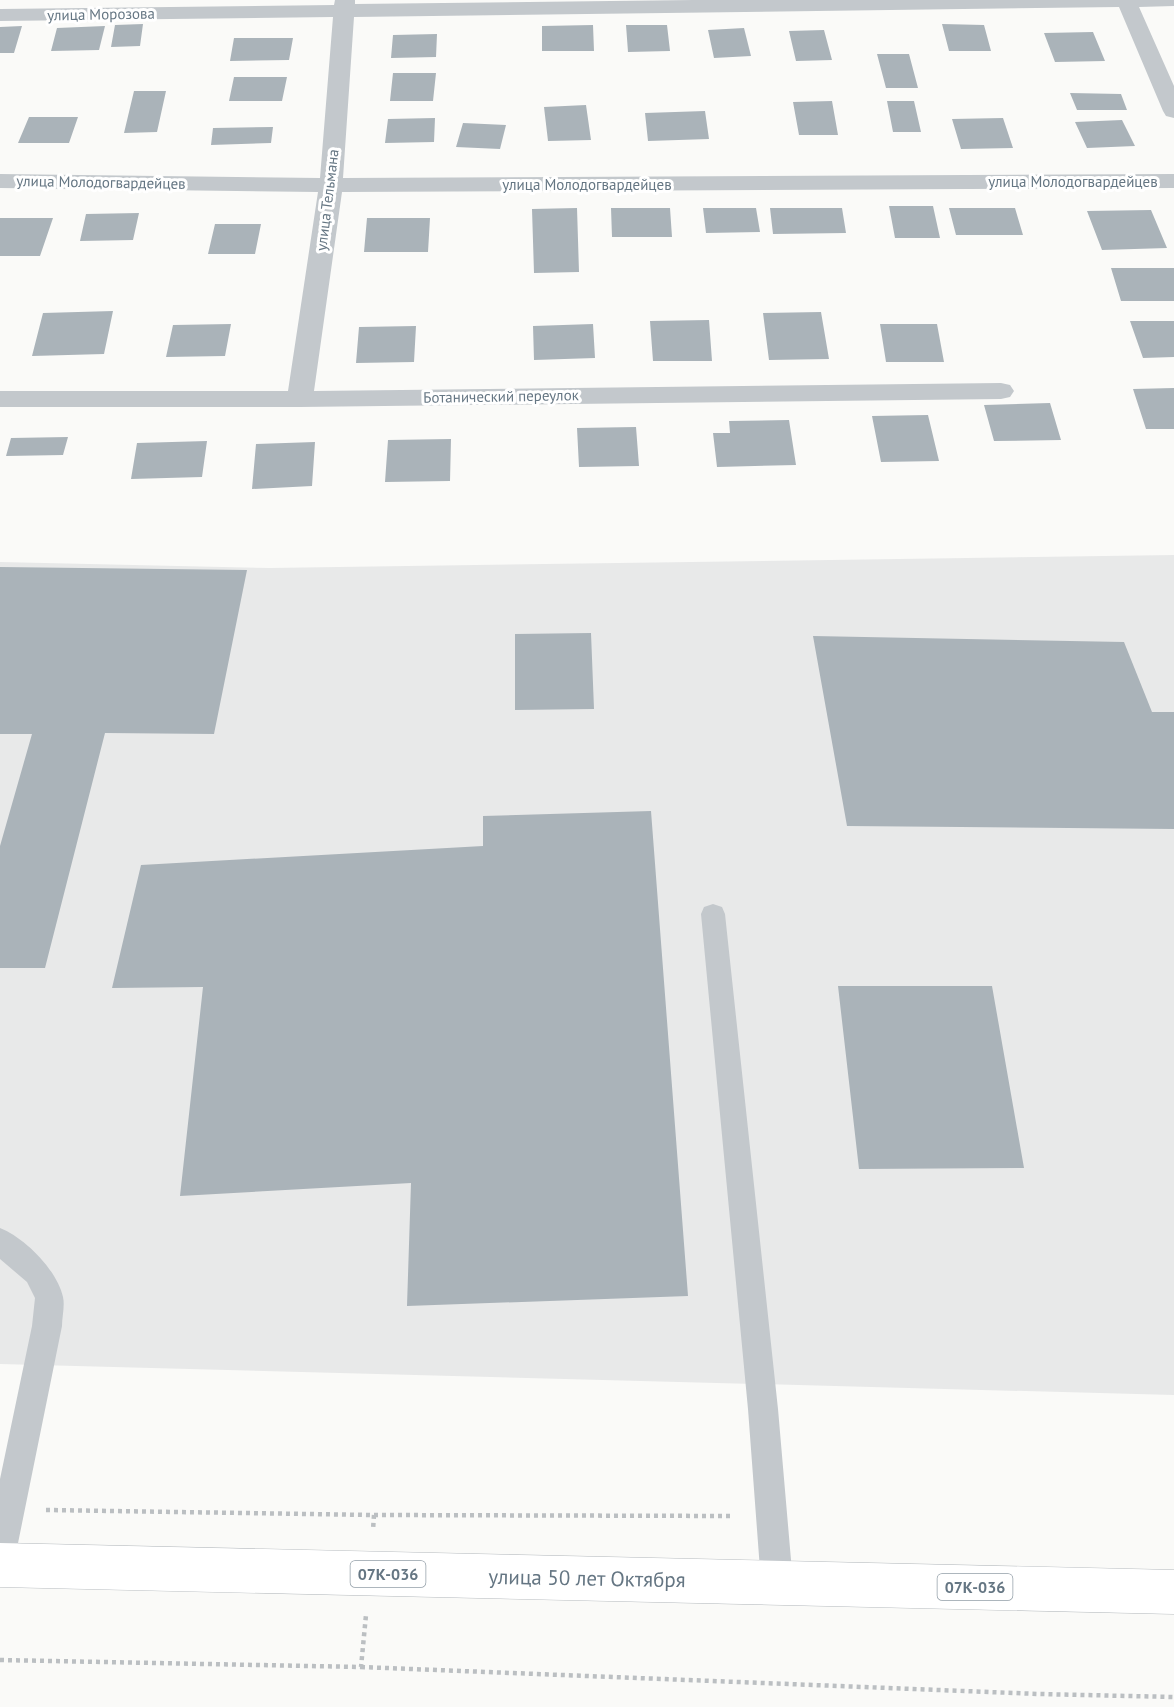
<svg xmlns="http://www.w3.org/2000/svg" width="1174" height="1707" font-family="'PT Sans',sans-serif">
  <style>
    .built { fill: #e8e9e9 }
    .building { fill: #aab3b9 }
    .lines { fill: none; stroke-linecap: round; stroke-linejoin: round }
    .primary-casing { stroke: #b5babe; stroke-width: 1 }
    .path { stroke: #bbbfc2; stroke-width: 4.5; stroke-dasharray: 4 4; stroke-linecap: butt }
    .lane { fill: #c3c8cc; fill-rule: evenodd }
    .street { fill: #c3c8cc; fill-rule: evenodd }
    .primary { fill: #fff; fill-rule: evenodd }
    .labels { text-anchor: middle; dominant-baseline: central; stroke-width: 6; stroke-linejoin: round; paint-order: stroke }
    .far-street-label { font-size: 15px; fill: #657683; stroke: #fff }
    .shield { fill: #fff; stroke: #939fa8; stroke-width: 1.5 }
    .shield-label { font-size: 16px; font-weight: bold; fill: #657683 }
    .near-street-label { font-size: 21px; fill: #657683; stroke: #fff }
  </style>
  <rect width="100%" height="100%" fill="#fafaf8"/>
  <path class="built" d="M1174 555V1395L0 1364V562L270 568Z"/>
  <path class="building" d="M143 24 140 46 111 47 115 25Z
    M942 24 984 25 991 51H949Z
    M593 25 594 51H542V26Z
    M626 25H667L670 51 628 52Z
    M22 26 14 53H0V27Z
    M105 26 99 50 51 51 57 28Z
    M744 28 751 56 714 58 708 30Z
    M824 30 832 60 796 61 789 31Z
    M1093 32 1105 61 1055 62 1044 33Z
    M437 34 436 57 391 58 393 35Z
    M234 38H293L289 60 230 61Z
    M877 54H909L918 88H886Z
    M393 73H436L433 101H390Z
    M234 77H287L282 101H229Z
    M134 91H166L157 132 124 133Z
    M1070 93 1121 94 1127 110H1077Z
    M832 101 838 135H799L793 102Z
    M887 101H914L921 132H893Z
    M586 105 591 140 548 141 544 107Z
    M705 111 709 139 648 141 645 113Z
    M29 117H78L69 143H18Z
    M435 118 434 142 385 143 388 119Z
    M1003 118 1013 148 961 149 952 119Z
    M1122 120 1135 146 1087 148 1075 122Z
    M463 123 506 125 500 149 456 147Z
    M273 127 271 143 211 145 213 128Z
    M889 206H933L940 238H895Z
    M577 208 579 272 534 273 532 209Z
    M611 208H670L672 237H612Z
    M703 208H756L760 232 706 233Z
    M770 208H842L846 233 773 234Z
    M949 208H1015L1023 235H956Z
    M1151 210 1167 248 1102 250 1087 211Z
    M139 213 133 240 80 241 86 214Z
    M0 218H53L40 256H0Z
    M367 218H430L428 252H364Z
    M215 224H261L255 254H208Z
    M1111 268H1174V301H1121Z
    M113 311 104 354 32 356 43 313Z
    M821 312 829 359 769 360 763 313Z
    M709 320 712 361H653L650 321Z
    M1130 321H1174V357L1143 358Z
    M231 324 225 356 166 357 173 325Z
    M593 324 595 358 534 360 533 326Z
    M880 324H937L944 362H886Z
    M416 326 414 362 356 363 359 327Z
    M1174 388V429H1146L1133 389Z
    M1050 403 1061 440 994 441 984 405Z
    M928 415 939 461 881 462 872 416Z
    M789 420 796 465 717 467 713 433H730L729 421Z
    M636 427 639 466 579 467 577 428Z
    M68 437 63 455 6 456 11 438Z
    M451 439 450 481 385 482 388 440Z
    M207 441 202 477 131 479 137 443Z
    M315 442 312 486 252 489 256 444Z
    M0 567 247 570 214 734 105 733 45 968H0V846L32 734H0Z
    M591 633 594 709 515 710V634Z
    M813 636 1124 642 1152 712H1174V829L847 826Z
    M651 811 688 1296 407 1306 411 1183 180 1196 203 987 112 988 141 865 483 846V816Z
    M838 986H992L1024 1168 859 1169Z"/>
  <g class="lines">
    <g class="primary-casing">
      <path id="primary" d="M0 1543 1174 1570V1614L0 1587Z"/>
    </g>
    <path class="path" d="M46 1510 374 1515 373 1530
      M374 1515 734 1516
      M0 1660 361 1667 366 1615
      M361 1667 1039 1694 1174 1697"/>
    <path class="lane" d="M713 904 722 907 725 914 778 1409 793 1583 788 1594 777 1599 766 1594 761 1583 748 1409 701 914 704 907Z
      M0 1228C25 1238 57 1270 63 1297 65 1306 62 1317 62 1326L16 1553 11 1564 0 1569V1479L32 1326 35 1298 27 1282 0 1259Z"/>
    <path class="street" d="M335 0H355V4L693 0H1174V6L1139 7 1174 86V118L1166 116 1163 111 1119 7 354 17 343 178 1174 174V188L342 192 314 391 1001 383 1010 385 1014 391 1010 397 1001 399 300 407H0V391H288L318 192 0 188V174L320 178 333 17 0 21V9L334 5Z"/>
    <use href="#primary" class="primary"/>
  </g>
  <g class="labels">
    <g class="far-street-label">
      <text transform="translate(101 14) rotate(-1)">улица Морозова</text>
      <text x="1073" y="181">улица Молодогвардейцев</text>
      <text transform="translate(101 182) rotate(1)">улица Молодогвардейцев</text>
      <text x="587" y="184">улица Молодогвардейцев</text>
      <text transform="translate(327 200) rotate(-83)">улица Тельмана</text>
      <text transform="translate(501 396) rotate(-1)">Ботанический переулок</text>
    </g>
    <g class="shield">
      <rect x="350.5" y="1561" width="75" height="26" rx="4.5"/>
      <rect x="937.5" y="1574" width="75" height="26" rx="4.5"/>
    </g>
    <g class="shield-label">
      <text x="388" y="1574">07К-036</text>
      <text x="975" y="1587">07К-036</text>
    </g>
    <g class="near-street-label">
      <text transform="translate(587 1578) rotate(1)">улица 50 лет Октября</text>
    </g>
  </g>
</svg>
